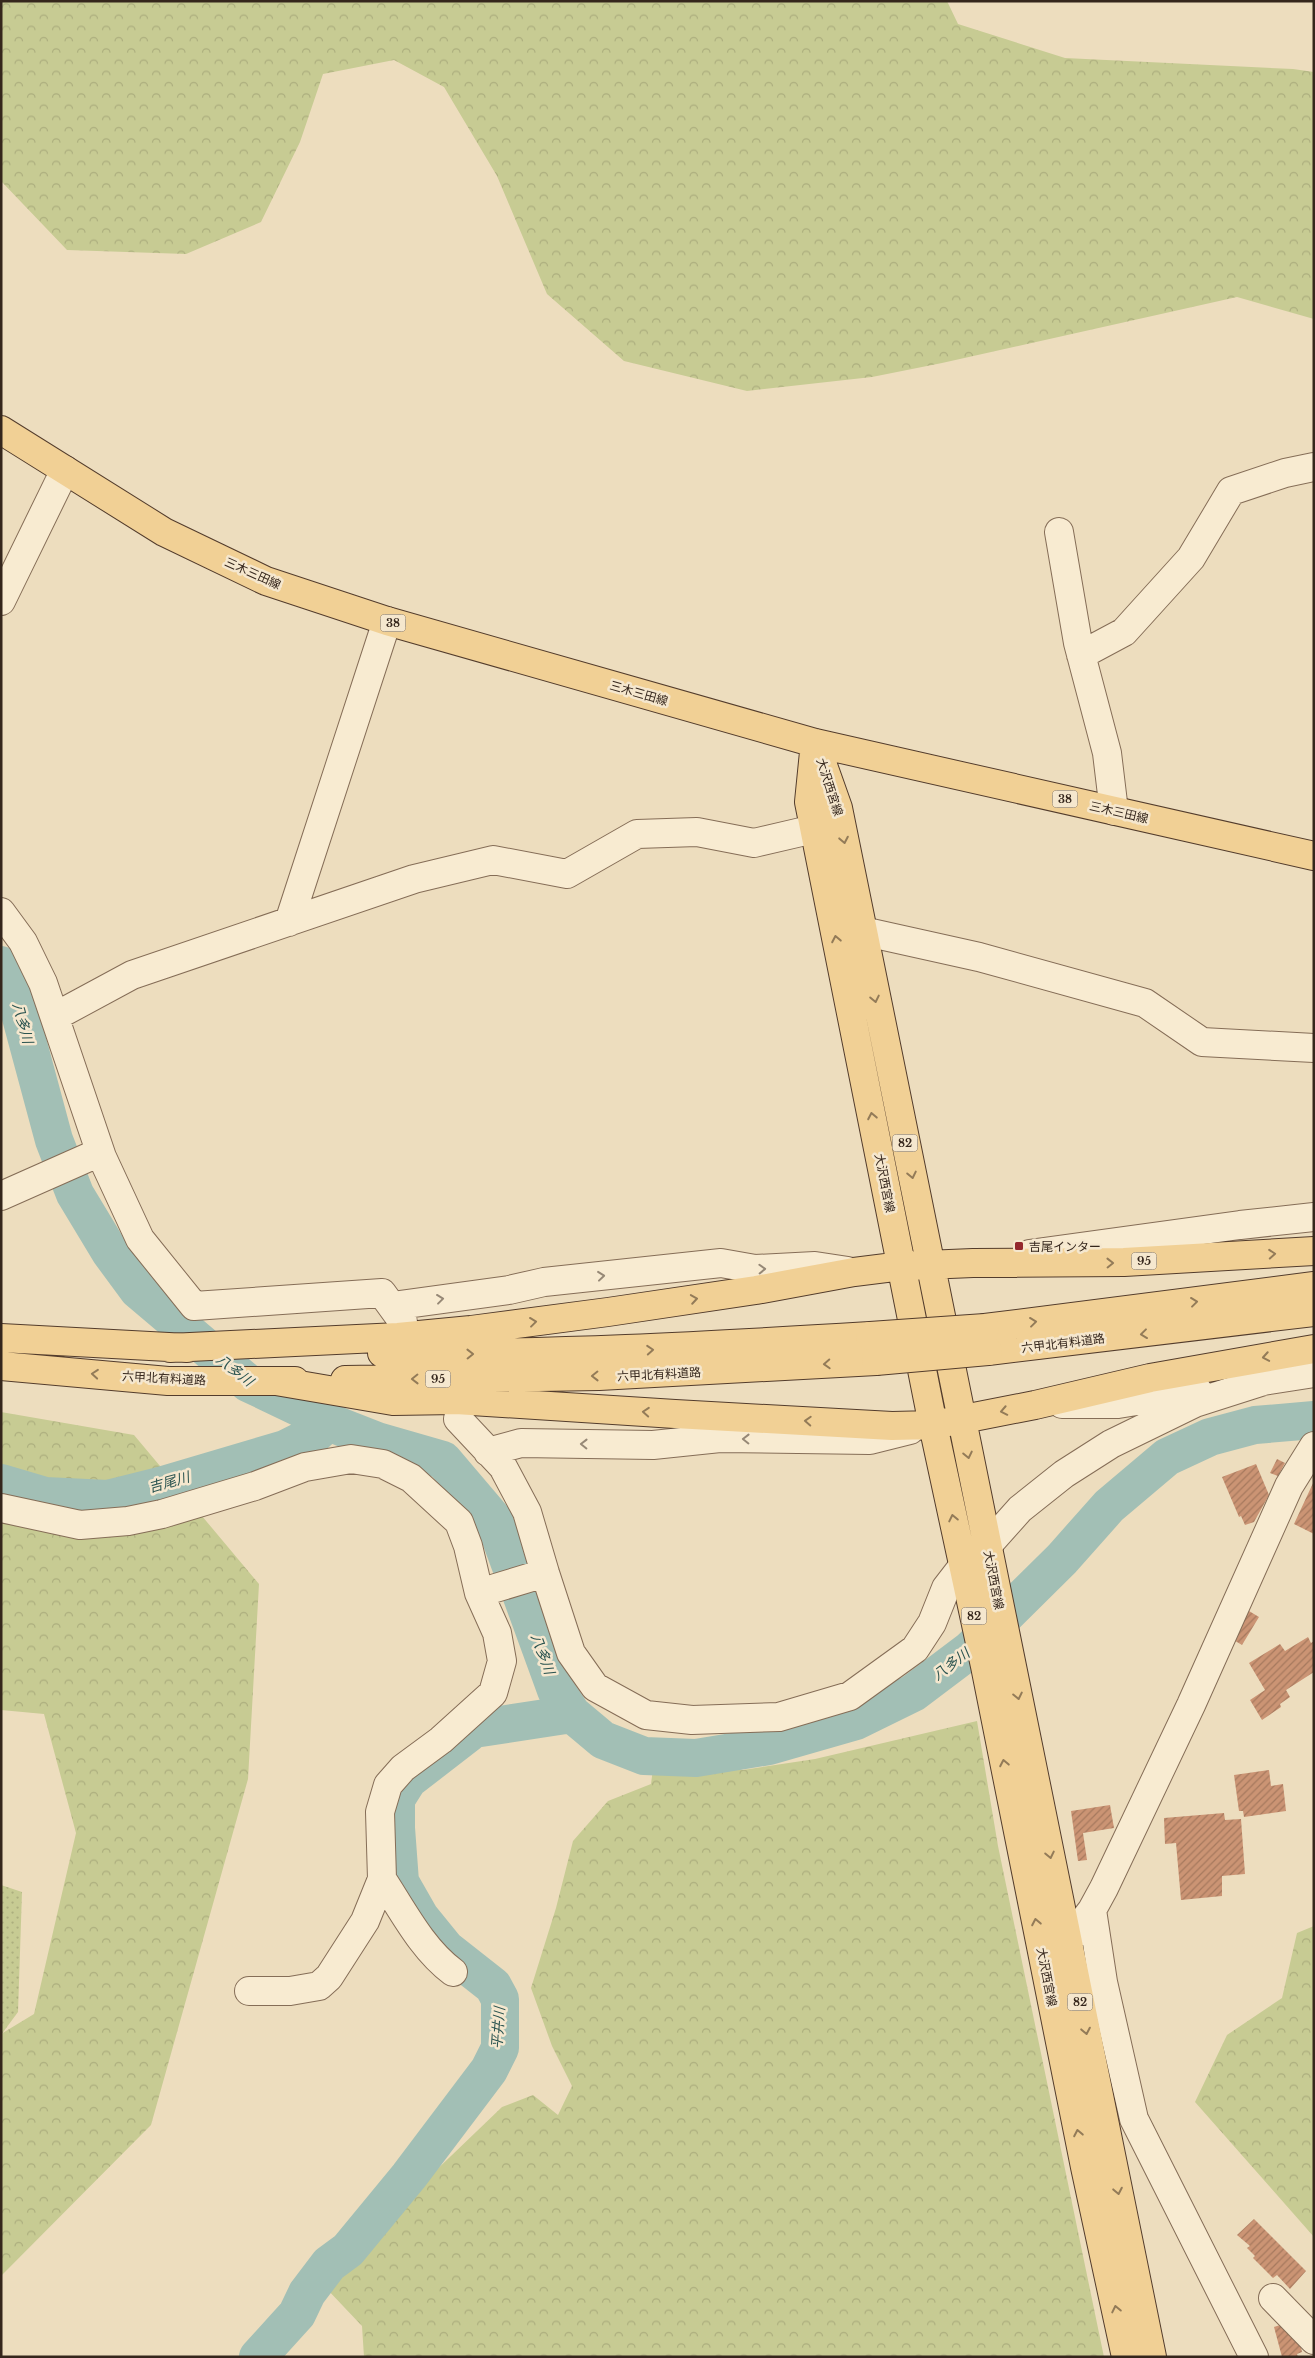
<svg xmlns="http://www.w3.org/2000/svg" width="1315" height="2358" font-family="'Libre Baskerville','Noto Sans JP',serif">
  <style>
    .grass { fill: url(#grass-dots) }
    .forest { fill: url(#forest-crowns) }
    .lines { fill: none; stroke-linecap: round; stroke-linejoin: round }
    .river { stroke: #a2bfb5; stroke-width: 38 }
    .building { fill: url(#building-hatch) }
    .minor-casing { stroke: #856d57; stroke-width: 30 }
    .major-casing { stroke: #533c2c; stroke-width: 30 }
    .minor { stroke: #f8ebd1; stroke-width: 28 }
    .major { stroke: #f1d095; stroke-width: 28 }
    .major-bridge-casing { stroke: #533c2c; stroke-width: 30; stroke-linecap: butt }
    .major-bridge { stroke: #f1d095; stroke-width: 28 }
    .oneway { stroke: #937b58 }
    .oneway2 { stroke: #968876 }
    .poi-dot { fill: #94282e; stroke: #f5e7ce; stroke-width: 2 }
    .labels { text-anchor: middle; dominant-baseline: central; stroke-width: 5; stroke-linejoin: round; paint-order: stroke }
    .shield { fill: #f5e7ce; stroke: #6f6051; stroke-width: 1 }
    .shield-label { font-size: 11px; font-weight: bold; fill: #35261c }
    .street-label { font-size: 12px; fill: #35261c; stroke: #f5e7ce }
    .poi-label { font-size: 12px; fill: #35261c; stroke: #f5e7ce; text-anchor: start }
    .water-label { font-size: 14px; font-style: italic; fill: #2b5450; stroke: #f5e7ce }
  </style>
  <defs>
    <pattern id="grass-dots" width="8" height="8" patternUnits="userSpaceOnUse" patternTransform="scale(1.25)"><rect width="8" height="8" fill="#c7cb93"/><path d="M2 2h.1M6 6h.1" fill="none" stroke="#acae7e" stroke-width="1.8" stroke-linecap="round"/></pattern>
    <pattern id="forest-crowns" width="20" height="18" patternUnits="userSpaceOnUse" patternTransform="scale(1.25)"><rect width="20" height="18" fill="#c7cb93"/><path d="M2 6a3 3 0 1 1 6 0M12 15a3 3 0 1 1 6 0" fill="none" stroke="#acae7e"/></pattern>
    <pattern id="building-hatch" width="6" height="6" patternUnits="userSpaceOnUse" patternTransform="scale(1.25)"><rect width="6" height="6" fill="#cb9474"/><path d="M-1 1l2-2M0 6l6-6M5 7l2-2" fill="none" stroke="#a6795e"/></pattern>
  </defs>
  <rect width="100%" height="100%" fill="#edddbe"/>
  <path class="grass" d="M1 1885 22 1892 18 2012 1 2035Z"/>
  <path class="forest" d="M1 1H947L958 24 1065 58 1293 69 1314 72V319L1237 297 942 363 872 377 747 391 624 361 547 294 497 176 444 87 394 60 323 74 300 142 261 222 186 254 67 250 1 181Z
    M1 1412 134 1435 259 1584 248 1779 151 2125 1 2276V2034L34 2014 76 1833 44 1714 1 1710Z
    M977 1721 998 1846 1104 2357H364L362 2326 325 2287 427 2179 502 2107 533 2095 558 2115 572 2086 552 2046 531 1988 556 1908 573 1841 608 1801 651 1784 655 1753 743 1770 815 1759Z
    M1314 1926V2237L1195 2102 1227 2035 1282 1998 1297 1933Z"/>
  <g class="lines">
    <path class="river" d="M1 965 12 984 54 1140 75 1194 110 1252 138 1290 248 1383 336 1425 377 1441 443 1460 494 1520 556 1690 572 1714 603 1740 644 1756 696 1758 769 1746 856 1721 913 1693 970 1650 1062 1559 1109 1506 1167 1457 1210 1437 1255 1425 1314 1420
      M1 1483 45 1496 108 1499 160 1486 285 1449 315 1434 328 1422
      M258 2357 297 2314 307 2293 329 2264 348 2250 409 2176 489 2070 500 2048V1999L493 1986 446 1949 420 1917 400 1882 396 1828V1799L408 1780 474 1729 572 1714"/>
  </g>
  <path class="building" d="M1277 1459 1285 1463 1278 1476 1270 1473Z
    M1256 1464 1269 1495 1254 1522 1245 1525 1241 1516 1239 1517 1222 1477Z
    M1314 1481V1534L1294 1524Z
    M1249 1611 1259 1617 1242 1645 1232 1639Z
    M1308 1637 1311 1643 1314 1641V1672L1286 1690 1290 1697 1280 1704 1281 1707 1262 1720 1250 1700 1265 1690 1249 1663 1280 1644 1285 1651Z
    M1269 1770 1271 1786 1283 1784 1286 1811 1244 1817 1243 1811H1239L1234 1775Z
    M1110 1805 1114 1828 1083 1833 1087 1860 1078 1861 1071 1811Z
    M1224 1813 1225 1820 1241 1819 1245 1874 1222 1876V1896L1181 1900 1176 1843 1165 1844 1164 1818Z
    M1254 2219 1306 2271 1290 2289 1277 2275 1273 2278 1253 2258 1255 2256 1247 2248 1250 2246 1237 2235Z
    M1286 2323 1299 2339 1302 2352 1297 2354 1298 2357H1282L1274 2327Z"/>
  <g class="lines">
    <g class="minor-casing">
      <path id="minor" d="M1059 532 1078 643 1107 753 1114 811
        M1 601 65 470
        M1081 655 1124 632 1191 558 1231 491 1285 473 1314 467
        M1 912 23 942 43 983 102 1157 140 1239 194 1306 382 1293 403 1322
        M289 922 387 621
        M862 931 979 957 1145 1003 1202 1042 1314 1048
        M56 1016 132 975 414 879 493 860 567 874 637 834 697 832 754 843 814 829
        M1 1196 89 1157H102
        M1029 1254 1240 1225 1314 1217
        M392 1306 509 1290 544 1282 721 1263 755 1269 815 1266 848 1271
        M1250 1383 1314 1373
        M1062 1404H1118L1198 1391
        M458 1419 503 1467 527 1512 545 1573 571 1653 595 1687 646 1715 692 1720 779 1717 850 1696 915 1649 932 1623 946 1588 963 1566
        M488 1452 521 1443 653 1445 720 1438 870 1440 910 1430
        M1 1508 80 1525 128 1521 162 1514 255 1486 305 1467 351 1459 383 1464 411 1478 459 1522 468 1546 479 1593 497 1633 502 1661 493 1693 441 1740 403 1768 388 1785 380 1812 382 1879 365 1921 329 1977 319 1986 290 1991H249
        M987 1546 1020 1509 1064 1474 1111 1444 1195 1403 1267 1380
        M479 1593 545 1573
        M382 1879C403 1911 422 1949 453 1972
        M1092 1910 1103 1982 1134 2119 1254 2357
        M1068 1941 1092 1910 1104 1888 1191 1705 1289 1486 1314 1446
        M1273 2298 1314 2340"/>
    </g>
    <g class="major-casing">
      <path id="major" d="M1 430 164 532 266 581 387 621 815 743 1314 856
        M815 743 838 808 1152 2357
        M814 752 809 802 933 1425 985 1666 1085 2167 1126 2357
        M985 1328 1314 1286
        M1 1338 187 1348
        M170 1348 398 1337 471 1330 608 1312 756 1290 854 1272 902 1266 973 1263 1124 1262 1314 1251
        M988 1351 1314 1312
        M382 1353C545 1355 707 1346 870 1336
        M1 1366 168 1381H295
        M345 1380 599 1376 876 1361
        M276 1381 393 1401 456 1400 675 1414 892 1426 933 1425 1035 1405 1150 1378 1314 1349"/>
    </g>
    <use href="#minor" class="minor"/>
    <use href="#major" class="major"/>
    <g class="major-bridge-casing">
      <path id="major-bridge" d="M870 1336 985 1328
        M876 1361 988 1351"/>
    </g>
    <use href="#major-bridge" class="major-bridge"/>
  </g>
  <defs><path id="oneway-chevron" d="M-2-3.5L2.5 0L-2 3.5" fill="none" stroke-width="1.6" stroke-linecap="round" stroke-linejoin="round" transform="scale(1.25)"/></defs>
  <g class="oneway">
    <use href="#oneway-chevron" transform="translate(844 840) rotate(79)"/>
    <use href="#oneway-chevron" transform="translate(836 939) rotate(-101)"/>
    <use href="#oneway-chevron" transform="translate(875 999) rotate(78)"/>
    <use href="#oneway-chevron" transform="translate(872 1116) rotate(-101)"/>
    <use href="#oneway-chevron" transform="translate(912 1175) rotate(78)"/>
    <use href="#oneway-chevron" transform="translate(1272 1254) rotate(-4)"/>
    <use href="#oneway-chevron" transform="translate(1110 1263) rotate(-1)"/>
    <use href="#oneway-chevron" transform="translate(694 1299) rotate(-9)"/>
    <use href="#oneway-chevron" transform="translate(1194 1302) rotate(-7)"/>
    <use href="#oneway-chevron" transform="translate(533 1322) rotate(-7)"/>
    <use href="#oneway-chevron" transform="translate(1033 1322) rotate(-7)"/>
    <use href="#oneway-chevron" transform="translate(1144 1334) rotate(173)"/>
    <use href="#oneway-chevron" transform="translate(650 1350) rotate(-4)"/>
    <use href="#oneway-chevron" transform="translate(470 1354) rotate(-1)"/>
    <use href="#oneway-chevron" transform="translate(1266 1357) rotate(170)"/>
    <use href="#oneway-chevron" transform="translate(827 1364) rotate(177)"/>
    <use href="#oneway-chevron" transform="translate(95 1374) rotate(-175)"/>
    <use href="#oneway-chevron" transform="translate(595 1376) rotate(179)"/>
    <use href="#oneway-chevron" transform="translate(415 1379) rotate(179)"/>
    <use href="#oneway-chevron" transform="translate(1004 1411) rotate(169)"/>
    <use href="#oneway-chevron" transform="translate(646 1412) rotate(-176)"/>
    <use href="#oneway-chevron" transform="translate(808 1421) rotate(-177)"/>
    <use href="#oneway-chevron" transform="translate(968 1455) rotate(78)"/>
    <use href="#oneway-chevron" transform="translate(953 1518) rotate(-102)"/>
    <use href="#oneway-chevron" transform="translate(1018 1696) rotate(78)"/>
    <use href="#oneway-chevron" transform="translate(1004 1763) rotate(-101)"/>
    <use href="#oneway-chevron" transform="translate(1050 1855) rotate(78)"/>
    <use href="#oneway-chevron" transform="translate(1036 1922) rotate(-101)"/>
    <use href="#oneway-chevron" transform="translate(1086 2031) rotate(79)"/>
    <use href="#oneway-chevron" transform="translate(1078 2133) rotate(-101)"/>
    <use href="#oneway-chevron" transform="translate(1118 2191) rotate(79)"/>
    <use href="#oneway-chevron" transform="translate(1116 2309) rotate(-102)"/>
  </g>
  <g class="oneway2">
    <use href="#oneway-chevron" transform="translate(762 1269) rotate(-2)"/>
    <use href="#oneway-chevron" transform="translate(601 1276) rotate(-6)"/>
    <use href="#oneway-chevron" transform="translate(440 1299) rotate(-7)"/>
    <use href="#oneway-chevron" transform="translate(746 1439) rotate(-179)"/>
    <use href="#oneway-chevron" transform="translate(584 1444) rotate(-179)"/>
  </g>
  <rect class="poi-dot" x="1014" y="1241" width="10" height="10" rx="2.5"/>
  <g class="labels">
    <g class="shield">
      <rect x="380.5" y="614.5" width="25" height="17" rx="4"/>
      <rect x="1052.5" y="790.5" width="25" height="17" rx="4"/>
      <rect x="892.5" y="1134.5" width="25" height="17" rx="4"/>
      <rect x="1131.5" y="1252.5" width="25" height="17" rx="4"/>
      <rect x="425.5" y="1370.5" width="25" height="17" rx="4"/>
      <rect x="961.5" y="1607.5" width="25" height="17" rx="4"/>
      <rect x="1067.5" y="1993.5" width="25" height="17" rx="4"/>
    </g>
    <g class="shield-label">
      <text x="393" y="623">38</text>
      <text x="1065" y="799">38</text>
      <text x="905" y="1143">82</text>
      <text x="1144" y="1261">95</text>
      <text x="438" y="1379">95</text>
      <text x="974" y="1616">82</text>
      <text x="1080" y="2002">82</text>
    </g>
    <g class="street-label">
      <text transform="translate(253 573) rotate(24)">三木三田線</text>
      <text transform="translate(639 693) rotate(16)">三木三田線</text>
      <text transform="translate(830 787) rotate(72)">大沢西宮線</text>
      <text transform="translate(1119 812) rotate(13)">三木三田線</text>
      <text transform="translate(885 1183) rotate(79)">大沢西宮線</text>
      <text transform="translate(1063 1343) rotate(-7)">六甲北有料道路</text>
      <text transform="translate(659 1374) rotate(-3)">六甲北有料道路</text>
      <text transform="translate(164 1378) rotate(3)">六甲北有料道路</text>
      <text transform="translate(994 1580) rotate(79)">大沢西宮線</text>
      <text transform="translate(1047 1977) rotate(79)">大沢西宮線</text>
    </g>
    <g class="poi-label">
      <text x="1029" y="1246">吉尾インター</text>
    </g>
    <g class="water-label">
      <text transform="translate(23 1023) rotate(75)">八多川</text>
      <text transform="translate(235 1370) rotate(38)">八多川</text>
      <text transform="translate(169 1482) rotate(-16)">吉尾川</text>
      <text transform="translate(543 1654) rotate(70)">八多川</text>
      <text transform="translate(951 1664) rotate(-37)">八多川</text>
      <text transform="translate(498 2028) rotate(-86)">平井川</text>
    </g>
  </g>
  <rect width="1315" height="2358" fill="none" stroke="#35261c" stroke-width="5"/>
</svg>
